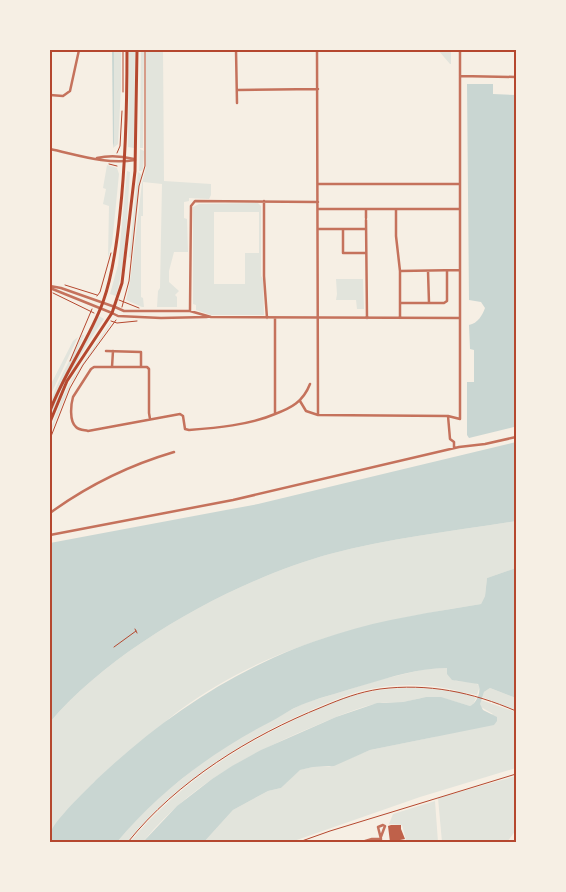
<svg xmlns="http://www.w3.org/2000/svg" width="566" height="892" font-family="Montserrat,sans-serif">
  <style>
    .green { fill: #e2e4dc; fill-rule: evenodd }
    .water { fill: #c9d6d2 }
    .building { fill: #bf614a }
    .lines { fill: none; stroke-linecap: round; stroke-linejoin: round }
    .path { stroke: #b5482f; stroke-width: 1 }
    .minor { stroke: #c5725c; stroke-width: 2.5 }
    .tertiary { stroke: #c5725c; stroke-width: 2.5 }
    .secondary { stroke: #b5482f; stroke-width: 3 }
    .neatline { fill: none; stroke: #b5482f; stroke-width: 2 }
  </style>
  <rect width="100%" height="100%" fill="#f6efe4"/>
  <path class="green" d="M114 50H121V87L118 144 113 148Z
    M129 50H135L134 148 128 147Z
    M141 50H144L143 148H140Z
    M146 50H163L164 181 211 184V195L209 199 189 198V201L184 202V218L187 219 188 252H174L169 271V282L179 291 175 295 177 297V307H157L158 291 160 288 162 184 143 182V216H141V297L143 298 144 307H142L126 300 130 282 142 183 146 167Z
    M438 50H451V64H450Z
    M140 149 144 151 143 169 141 171H139Z
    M107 165 117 168 119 174 112 244 108 258 109 206 103 204 106 189 103 188Z
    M127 171 130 172C127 212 127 257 116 296L110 294 118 265Z
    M138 172 142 175 139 186 131 258 129 257Z
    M258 203 261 206V276L263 279 264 315H211L196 310V305L193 304V207L199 204ZM214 212H259V253H245V284H214Z
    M336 279H363L364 309H357L356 300H336L337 294Z
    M99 316 104 319C82 350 64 383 50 419V414L61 387Z
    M111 322V324L71 383 52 429H51L62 398 72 379Z
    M82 335H84C74 360 60 383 50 408 50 393 75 352 82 335Z
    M78 337 50 396V386L73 341Z
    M516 521V568L487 578 485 596 481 604C374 621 269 644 180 710 165 721 151 735 136 747 122 759 107 771 93 783 77 798 63 815 50 832V722C114 647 235 580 330 554 390 538 454 531 516 521Z
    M447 668V671L456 681 474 682 480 686 477 695 462 692 476 698 473 705 470 706C456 702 444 697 429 697 420 697 412 701 403 702 395 703 388 701 380 703 358 707 336 717 315 726 250 753 189 785 143 842H130C178 783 246 741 314 711 330 704 347 696 364 693 387 688 410 687 433 689 441 690 450 692 459 691 428 683 392 683 361 691 344 696 327 703 311 710 242 740 175 783 127 842H117L135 821 163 794 208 758 240 737 304 703 321 698 379 680 425 669Z
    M490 688 516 698V710L482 697 484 692Z
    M481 700 516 712V768L420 797 291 842H204L233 810 268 791 281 788 299 770 313 767H329L370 750 434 737 493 714 481 707 479 704Z
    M516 776V830L507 842H442L438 798Z
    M435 801 438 842H403L400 840H406L402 825 389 824 393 814Z"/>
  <path class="water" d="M112 50H114V143L113 146Z
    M467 84H493V94L516 95V411L514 427 469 438 467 435V382H474V350L470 349 469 325C478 323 482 316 485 308L481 302 469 300Z
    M516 442V521C454 531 390 538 330 554 235 580 114 647 50 722V543L258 504Z
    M516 568V698L490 688 484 692 480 704 483 710 497 717V721L494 725 370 750 334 766 313 767 300 770 281 788 268 791 233 810 204 842H143L177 806 212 779 232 766 261 750 336 717 377 703 403 702 426 697H441L470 706C477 703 482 690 478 684L452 680 447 674V668C419 668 391 677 364 685 345 691 325 696 306 703 294 707 283 715 272 721 213 751 160 791 117 842H50C50 839 49 834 51 831 58 817 84 792 96 780 166 714 244 662 337 634 384 619 433 612 481 604L485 596 487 578Z"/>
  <path class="building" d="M391 825H401V829L405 839 390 842 388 826Z"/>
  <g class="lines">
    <path class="path" d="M123 92V50
      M117 153 120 146 122 111
      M109 164 117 166
      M65 285 97 295
      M53 293 94 313
      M97 296 100 292 111 253
      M119 300 139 308
      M122 307 129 281 139 186 145 166V50
      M111 321 117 323 137 321
      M70 361 92 309
      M50 439 70 388 83 365 116 320
      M135 629 137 633
      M114 647 136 631
      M128 842C177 781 250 736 322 707 341 699 359 692 380 689 428 683 472 692 516 711
      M299 842 330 831 516 774"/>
    <path class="minor" d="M236 50 237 103
      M317 50 318 415
      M460 76 516 77
      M237 90 318 89
      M50 95 63 96 70 91 79 50
      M50 149C78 155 107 165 135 160
      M97 158C109 155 122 156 134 159
      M318 184H460
      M264 201V276L267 318
      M318 209H460
      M366 209V218
      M396 209V236L400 271V318
      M366 220 367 318
      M318 229H343
      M366 229H343V253H366
      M400 271 460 270
      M428 271 429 303
      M400 303H444L447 301V271
      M115 307 124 311H190L211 317 460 318
      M190 311 191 206 195 201 318 202
      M112 313 118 316 161 318 207 317
      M106 351 141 352V367
      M112 367 113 351
      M300 401 306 411 318 415 448 416
      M275 414C291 408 303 402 310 384
      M150 419 149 413V369L147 367H94L91 369 73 397C71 404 69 421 76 427 79 430 84 430 88 431L180 414 183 416 185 429 189 430C215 428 250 425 275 414V318
      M454 448V442L450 439 448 416 460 419V50
      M50 513C87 486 130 465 174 452
      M50 535 233 500 459 447 485 444 516 437
      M362 842 372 839H381
      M379 842 385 826 383 825 378 827 381 839"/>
    <path class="tertiary" d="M50 286 61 288 115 307
      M50 288 112 313"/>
    <path class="secondary" d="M50 411C64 373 89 340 103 302 113 274 117 243 120 213 126 159 127 104 127 50
      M50 422 67 381 112 313 122 283 135 171 137 50"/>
  </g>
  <rect width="566" height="892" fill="none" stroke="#f6efe4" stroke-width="102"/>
  <rect x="51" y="51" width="464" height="790" class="neatline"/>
</svg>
